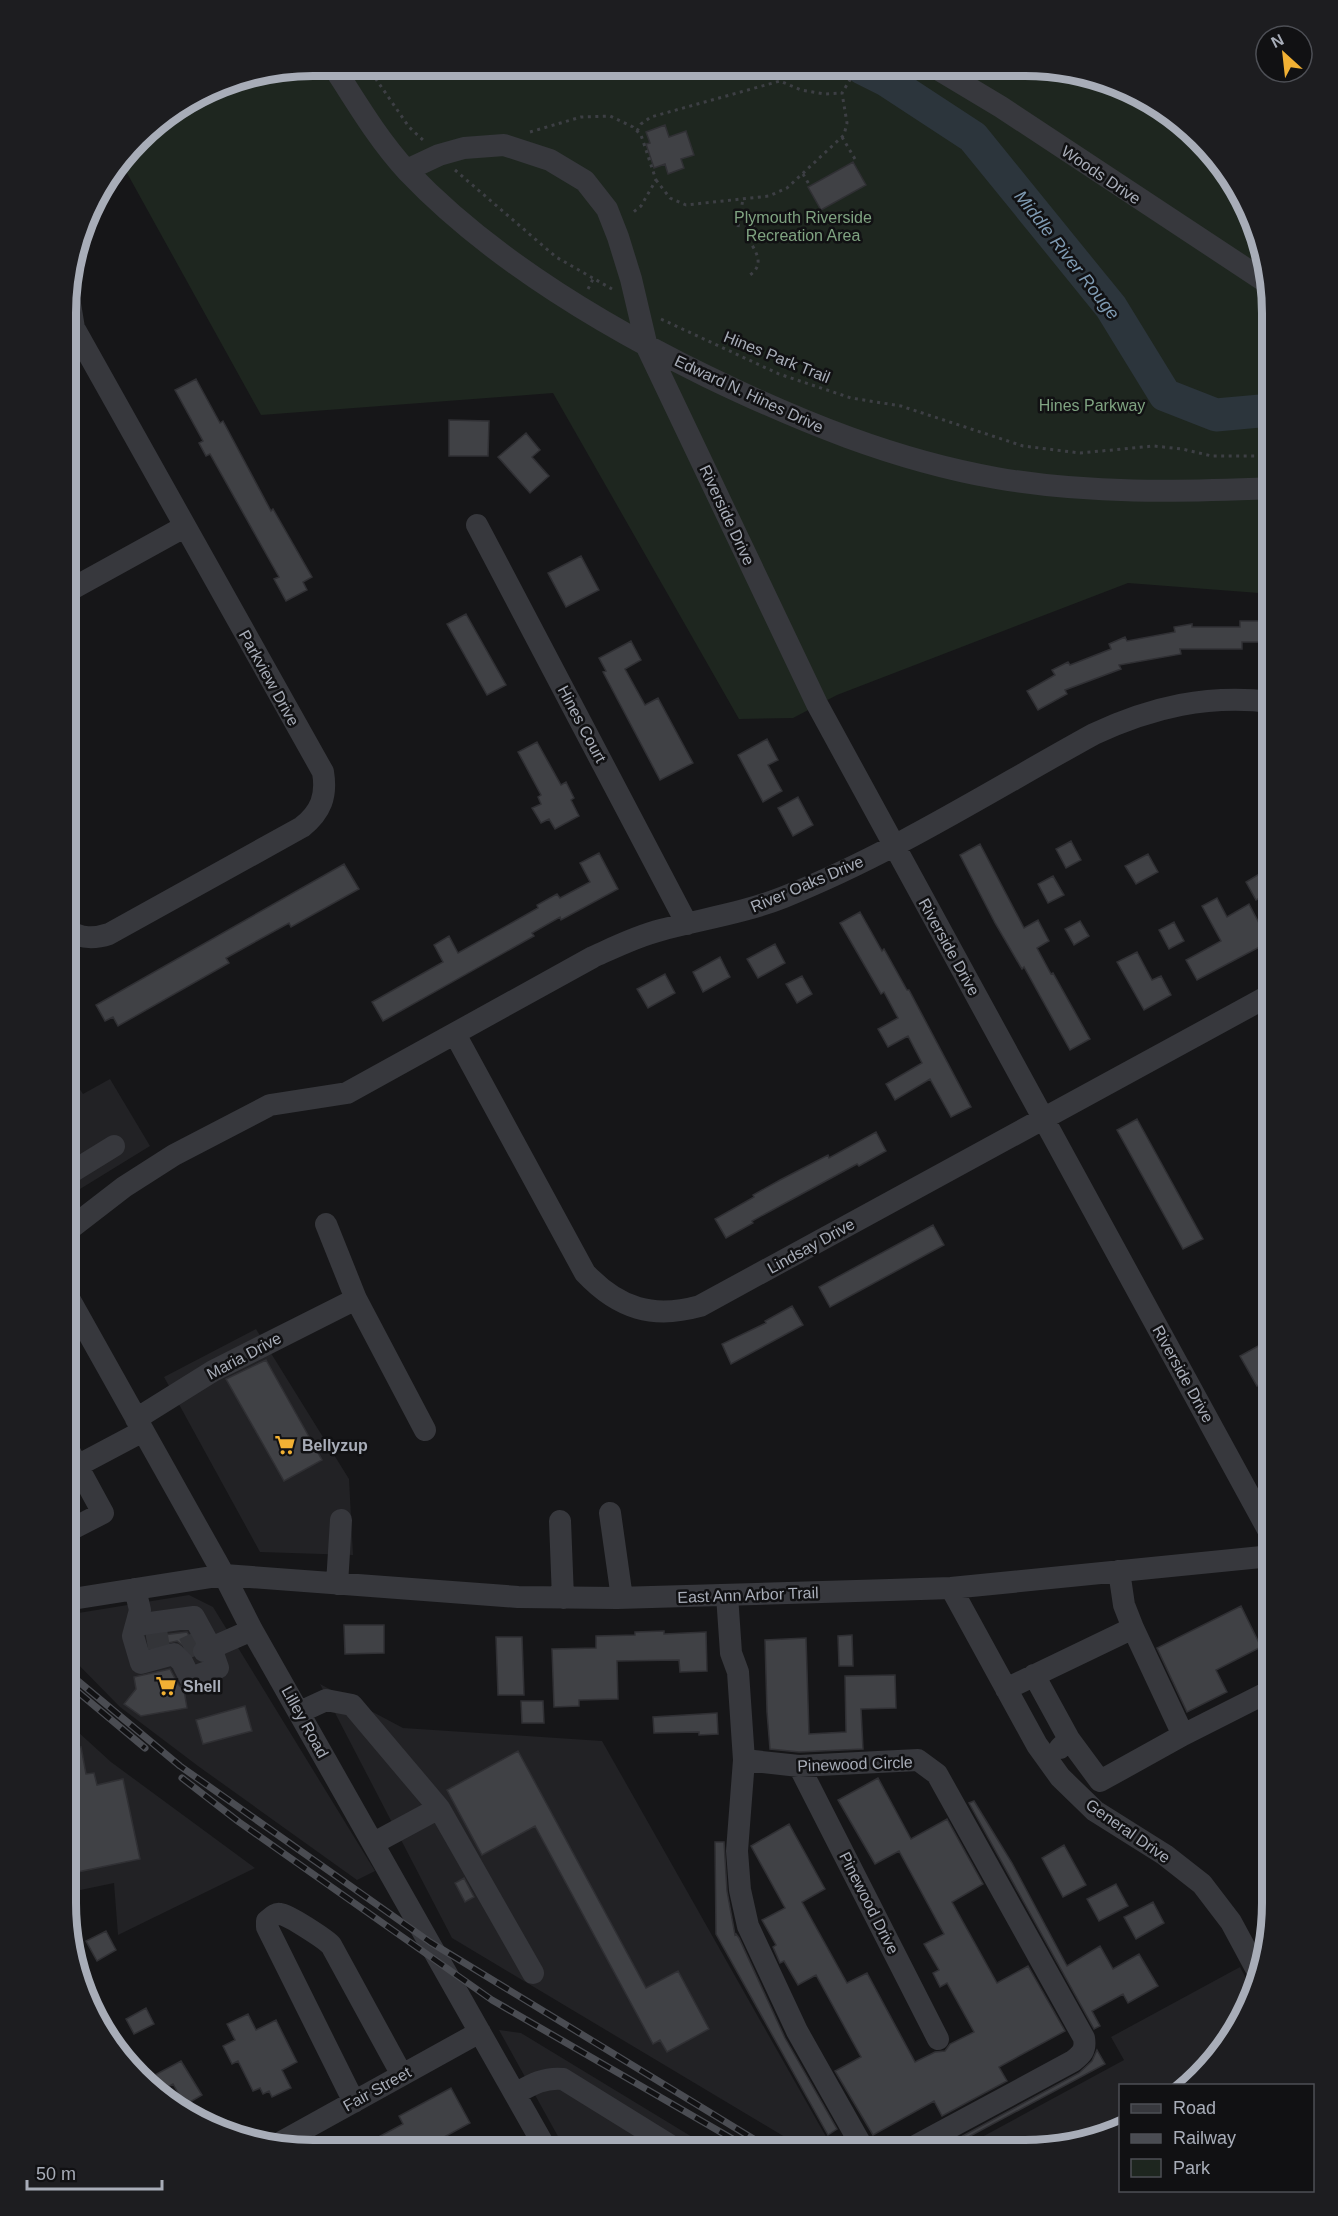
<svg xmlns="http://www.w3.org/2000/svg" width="1338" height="2216" font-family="Helvetica,sans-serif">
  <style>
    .built { fill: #222225 }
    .green { fill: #1e261f }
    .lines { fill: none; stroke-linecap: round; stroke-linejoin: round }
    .river { stroke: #2c353c; stroke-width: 33 }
    .building { fill: #404145; stroke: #303034; stroke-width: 1.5 }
    .minor-tunnel { stroke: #333438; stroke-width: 22; stroke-dasharray: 22 11; stroke-linecap: butt }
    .path { stroke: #3d3f44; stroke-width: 3; stroke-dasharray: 3 4.5; stroke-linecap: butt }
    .minor { stroke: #37383d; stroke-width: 22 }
    .rail-casing { stroke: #4a4c52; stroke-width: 7 }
    .rail { stroke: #111113; stroke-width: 4.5; stroke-dasharray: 14; stroke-linecap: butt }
    .labels { text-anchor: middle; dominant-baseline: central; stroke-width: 5; stroke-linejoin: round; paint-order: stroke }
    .street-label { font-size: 16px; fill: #a8adb8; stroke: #111113 }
    .park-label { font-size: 16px; fill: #7fa381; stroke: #111113 }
    .poi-label { font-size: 16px; font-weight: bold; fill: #a8adb8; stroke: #111113; text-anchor: start }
    .water-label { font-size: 18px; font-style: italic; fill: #7f9bb3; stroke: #111113 }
    .rim { fill: none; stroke: #a8adb8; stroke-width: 8 }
  </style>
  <rect width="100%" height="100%" fill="#161618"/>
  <path class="built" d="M67 1070 83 1094 110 1079 150 1146 67 1197Z
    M256 1329 349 1479 353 1555 260 1552 164 1377Z
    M189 1595 213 1607 375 1871 357 1880 198 1766 120 1707 66 1652V1615Z
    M320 1684 403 1728 602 1741 833 2149H805L452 1938Z
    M66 1721 111 1762 255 1868 118 1935 114 1883 66 1893Z
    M1240 1967 1254 1993 1221 2053 1189 2085 1120 2086V2130L1025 2150H958L1124 2060 1111 2037Z
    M499 2030 521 2033 712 2149H565Z"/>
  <path class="green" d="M314 66 1057 68 1120 85 1175 117 1221 163 1253 219 1272 314V594L1128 583 837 695 793 718 739 719 553 393 261 415 122 164 150 128 219 85Z"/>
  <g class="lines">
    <path class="river" d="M862 68 886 80 973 137 1111 307 1165 395 1216 415 1272 410"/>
  </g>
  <path class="building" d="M665 125 669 137 686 131 694 155 681 159 684 168 668 174 665 164 654 168 646 144 650 143 646 132Z
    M853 162 866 185 821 210 808 187Z
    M196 379 220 423 223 421 271 511 273 509 312 577 303 582 307 590 286 601 274 579 279 577 210 454 206 456 199 443 203 441 175 390Z
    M449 420 489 421 488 456H449Z
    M526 433 540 450 532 457 549 476 530 493 498 457Z
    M581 556 599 590 566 607 548 573Z
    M466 614 506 685 487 695 447 624Z
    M1240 621H1272V642H1242V649H1180L1181 654 1119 665 1121 669 1065 690 1067 694 1038 710 1027 691 1055 675 1052 670 1068 662 1070 665 1111 649 1109 644 1125 637 1127 641 1175 632 1174 627 1192 624V627H1240Z
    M631 641 641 660 625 669 645 705 658 698 693 763 660 780 603 672 606 671 599 658Z
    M767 739 778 760 768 765 782 791 763 802 738 755Z
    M537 742 561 785 566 782 574 798 571 800 579 816 555 829 549 819 541 823 532 808 541 804 538 797 541 795 518 752Z
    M798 797 813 825 793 836 778 808Z
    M1071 841 1081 860 1066 868 1056 849Z
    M980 844 1024 928 1038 920 1049 941 1037 948 1051 974 1053 973 1090 1039 1070 1050 1024 967 1022 969 995 923 960 855Z
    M599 853 618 889 561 920 560 917 532 933 534 936 383 1021 372 1002 443 962 434 945 449 936 458 953 538 908 537 905 557 894 560 898 590 882 580 863Z
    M1148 854 1158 872 1136 884 1125 866Z
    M344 864 359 889 291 927 289 923 226 958 229 963 118 1026 113 1017 105 1021 96 1005Z
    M1261 873 1271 892 1256 900 1246 882Z
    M1053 876 1064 895 1048 903 1038 884Z
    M1217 898 1227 917 1249 904 1269 942 1197 980 1186 960 1221 941 1202 906Z
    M860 912 882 951 884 949 907 990H909L971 1107 951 1117 930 1079 895 1100 886 1084 922 1063 908 1036 888 1047 878 1029 898 1018 884 992 881 994 840 923Z
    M1080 921 1089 936 1074 945 1065 929Z
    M1174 922 1184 941 1169 949 1159 930Z
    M775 944 785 963 758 978 747 959Z
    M1137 952 1152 980 1161 976 1171 995 1144 1010 1117 962Z
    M720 957 730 977 703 992 693 972Z
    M665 974 675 993 648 1008 637 989Z
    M802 976 812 994 797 1003 786 984Z
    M1137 1119 1203 1239 1183 1249 1117 1130Z
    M876 1132 886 1151 859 1166 857 1164 811 1189 752 1221 753 1223 726 1238 715 1219 754 1197 753 1195 780 1180 828 1155 829 1158Z
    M933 1225 944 1245 830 1307 819 1287Z
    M792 1306 803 1325 731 1364 722 1344 766 1323 765 1321Z
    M1260 1345 1272 1366V1378L1257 1386 1240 1356Z
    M266 1360 322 1460 284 1481 226 1379Z
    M1241 1606 1261 1647 1216 1670 1227 1692 1187 1712 1157 1648Z
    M344 1625H384V1653L345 1654Z
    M664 1631V1634L706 1632 707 1671 680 1672 679 1660 617 1661 618 1699 579 1700V1706L554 1707 552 1649 596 1648V1636L635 1635V1632Z
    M187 1632 193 1643 191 1652 177 1641 150 1647 147 1637Z
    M852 1635 853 1666H839L838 1636Z
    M496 1637H522L524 1695H498Z
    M806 1638 809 1734 846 1732 845 1676 895 1675 896 1708 861 1709 863 1749 799 1752 770 1749 767 1712 765 1640Z
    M170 1669 178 1684 184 1690 187 1708 141 1716 124 1704 136 1689 134 1677Z
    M521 1701H543L544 1723H522Z
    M245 1706 252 1731 203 1744 196 1720Z
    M717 1713 718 1734 699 1735V1732L654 1733 653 1717Z
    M81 1747 86 1774 94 1773 97 1785 123 1779 140 1859 68 1874 66 1864V1750Z
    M518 1751 646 1988 678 1971 709 2029 667 2052 660 2040 653 2044 535 1826 482 1855 447 1790Z
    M878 1778 911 1839 947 1819 983 1884 952 1902 997 1983 1028 1966 1065 2031 999 2067 1007 2081 942 2116 934 2101 873 2135 835 2071 861 2057 816 1975 798 1985 784 1961 780 1963 773 1947 776 1945 762 1920 785 1908 751 1846 789 1824 825 1889 802 1902 847 1983 867 1973 915 2062 935 2052 945 2051 950 2044 974 2032 947 1983 940 1987 933 1973 939 1970 924 1944 944 1934 899 1851 875 1864 838 1800Z
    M974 1801 1012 1863 1067 1966 1100 1946 1113 1969 1139 1954 1158 1986 1128 2003 1123 1994 1092 2011 1100 2026 1094 2029 969 1803Z
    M715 1842H724L727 1891 735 1935 736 1934 739 1938 785 2038 837 2129 828 2135 716 1934Z
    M1064 1845 1086 1885 1063 1897 1042 1858Z
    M464 1878 474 1897 465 1902 455 1883Z
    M1116 1884 1128 1906 1099 1921 1087 1899Z
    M1153 1902 1164 1923 1136 1939 1124 1917Z
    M106 1931 116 1950 97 1961 86 1941Z
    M146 2008 154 2024 134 2034 126 2019Z
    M248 2014 256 2030 276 2020 297 2062 282 2070 291 2088 272 2097 269 2091 263 2094 260 2088 253 2091 238 2061 232 2064 223 2046 235 2040 227 2024Z
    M1097 2050 1105 2064 944 2150H937L1079 2073 1092 2061Z
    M181 2061 202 2095 185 2105 173 2084 159 2092 151 2077Z
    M451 2088 470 2123 424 2148H358L403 2124 399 2116Z"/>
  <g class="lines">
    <path class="minor-tunnel" d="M156 1630 159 1648
      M184 1649 199 1642"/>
    <path class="path" d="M367 66 409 127 424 141
      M637 131 641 124 651 117 780 81 801 90 824 94 842 93
      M530 132 581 117 610 116 633 127 641 135 656 180 641 206 631 214
      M842 137 855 159 853 162
      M455 170 556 257 612 289
      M803 174 810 186
      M656 180 670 198 686 205 769 196 787 188 844 135 847 123 842 93 857 68
      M741 211 749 214 755 219 752 231 755 241 752 245C759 257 762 266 750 275
      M738 227 743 199
      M588 289 594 277
      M661 319 779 374 851 398 901 406 1023 446 1080 453 1154 446 1182 449 1212 456H1272"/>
    <path class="minor" d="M333 66C356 102 379 141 408 172 489 257 602 325 706 376 799 421 894 460 996 478 1087 494 1180 492 1272 488
      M936 68 1001 107 1266 282
      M407 170 439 155 464 148 504 145 550 160 585 181 607 209 618 237 631 279 647 347 817 704 1272 1537
      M477 525 687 924
      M68 591 184 527
      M67 930C81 939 94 939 109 934L302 827C321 812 327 796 323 772L74 328 68 292
      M455 1034 585 1273C619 1309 653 1319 700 1306L1272 994
      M67 1175 114 1146
      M326 1224 356 1299 425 1430
      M67 1231 124 1187 174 1155 270 1105 347 1093 593 957C615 947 637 936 661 930 702 919 744 913 784 897 892 854 992 790 1094 734 1152 707 1208 694 1272 702
      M67 1295 224 1575 252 1630 546 2149
      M136 1419 213 1371 356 1299
      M77 1466 143 1431
      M610 1513 622 1598
      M560 1521 563 1598
      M66 1532 103 1513 67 1447
      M337 1584 341 1520
      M951 1588 1037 1745 1060 1777 1095 1811 1165 1855 1202 1884 1231 1922 1259 1974
      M135 1589 140 1610 136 1625 194 1617 211 1648 252 1630
      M727 1595 731 1653 738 1672 744 1760 737 1851 740 1890 748 1926 797 2031 864 2150
      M66 1600 224 1575 518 1597 617 1598 890 1590 951 1588 1272 1556
      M136 1625 133 1636 141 1663 174 1654 182 1662 190 1678 218 1668 211 1648 204 1651
      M1034 1675 1069 1739 1060 1748
      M1006 1689 1133 1628 1124 1605 1119 1571
      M300 1712 326 1700 352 1705 439 1808
      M1183 1735 1272 1690
      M1069 1739 1100 1781 1183 1735 1133 1628
      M744 1760 799 1766 918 1760 937 1774 1084 2038C1086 2050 1082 2054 1073 2061L908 2150
      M799 1766 938 2039
      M374 1843 439 1808 533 1973
      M515 2094C531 2085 544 2077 563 2079L676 2149
      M354 2102 267 1927V1921C271 1918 275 1913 280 1914 289 1915 325 1939 331 1945L402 2075
      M274 2146 480 2032"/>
    <g class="rail-casing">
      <path id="rail" d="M66 1671 180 1766 430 1942 770 2149
        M78 1692 145 1748
        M182 1778 239 1822 492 2000 750 2149"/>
    </g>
    <use href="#rail" class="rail"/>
  </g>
  <defs>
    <g id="supermarket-bare" transform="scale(1.62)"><path d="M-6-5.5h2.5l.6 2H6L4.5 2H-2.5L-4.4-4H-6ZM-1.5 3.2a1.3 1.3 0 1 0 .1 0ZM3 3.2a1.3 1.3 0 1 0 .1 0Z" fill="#f2b134" stroke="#111113" stroke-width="2.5" paint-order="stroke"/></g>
  </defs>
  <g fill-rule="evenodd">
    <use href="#supermarket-bare" x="285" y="1445"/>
    <use href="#supermarket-bare" x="166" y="1686"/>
  </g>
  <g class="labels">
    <g class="street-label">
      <text transform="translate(1101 175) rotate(34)">Woods Drive</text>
      <text transform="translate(777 357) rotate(22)">Hines Park Trail</text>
      <text transform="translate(749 394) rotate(25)">Edward N. Hines Drive</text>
      <text transform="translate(727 515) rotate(65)">Riverside Drive</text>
      <text transform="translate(269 678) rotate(61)">Parkview Drive</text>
      <text transform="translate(582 724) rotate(62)">Hines Court</text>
      <text transform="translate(807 884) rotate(-23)">River Oaks Drive</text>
      <text transform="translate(949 947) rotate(61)">Riverside Drive</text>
      <text transform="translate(811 1246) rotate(-29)">Lindsay Drive</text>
      <text transform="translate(244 1356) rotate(-28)">Maria Drive</text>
      <text transform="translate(1183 1374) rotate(61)">Riverside Drive</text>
      <text transform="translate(748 1595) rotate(-2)">East Ann Arbor Trail</text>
      <text transform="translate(305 1722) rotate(61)">Lilley Road</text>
      <text transform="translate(855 1764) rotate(-2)">Pinewood Circle</text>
      <text transform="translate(1128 1831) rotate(35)">General Drive</text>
      <text transform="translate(869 1903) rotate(63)">Pinewood Drive</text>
      <text transform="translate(377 2089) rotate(-29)">Fair Street</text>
    </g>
    <g class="park-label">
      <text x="803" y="217">Plymouth Riverside<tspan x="803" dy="18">Recreation Area</tspan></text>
      <text x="1092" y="405">Hines Parkway</text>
    </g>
    <g class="poi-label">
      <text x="302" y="1445">Bellyzup</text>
      <text x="183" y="1686">Shell</text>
    </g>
    <g class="water-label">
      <text transform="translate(1067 255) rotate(52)">Middle River Rouge</text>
    </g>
  </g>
  <path d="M0 0H1338V2216H0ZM313 76H1025A237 237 0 0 1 1262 313V1903A237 237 0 0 1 1025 2140H313A237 237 0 0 1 76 1903V313A237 237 0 0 1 313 76Z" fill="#1d1d20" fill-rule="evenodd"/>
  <path class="rim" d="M313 76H1025A237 237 0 0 1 1262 313V1903A237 237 0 0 1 1025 2140H313A237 237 0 0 1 76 1903V313A237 237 0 0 1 313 76Z"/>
  <rect x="1119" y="2084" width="195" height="108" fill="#111113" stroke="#4d4f55" stroke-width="1.5"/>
  <rect x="1131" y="2104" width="30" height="9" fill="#37383d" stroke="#4d4f55" stroke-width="1.5"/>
  <text x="1173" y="2114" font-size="18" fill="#a8adb8">Road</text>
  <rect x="1131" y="2134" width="30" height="9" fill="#4a4c52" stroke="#4d4f55" stroke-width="1.5"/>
  <text x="1173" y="2144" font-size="18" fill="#a8adb8">Railway</text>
  <rect x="1131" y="2159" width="30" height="18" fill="#1e261f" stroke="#4d4f55" stroke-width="1.5"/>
  <text x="1173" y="2174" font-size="18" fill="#a8adb8">Park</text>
  <g transform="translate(1284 54) rotate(333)"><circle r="28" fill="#111113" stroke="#4d4f55" stroke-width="1.5"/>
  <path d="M0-4.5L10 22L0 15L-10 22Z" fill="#f2b134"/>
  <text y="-9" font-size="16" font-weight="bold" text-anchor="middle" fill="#a8adb8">N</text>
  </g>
  <path d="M27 2180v9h135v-9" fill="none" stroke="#a8adb8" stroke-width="3"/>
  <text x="36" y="2180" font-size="18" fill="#a8adb8" stroke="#111113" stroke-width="4.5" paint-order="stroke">50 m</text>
</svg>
